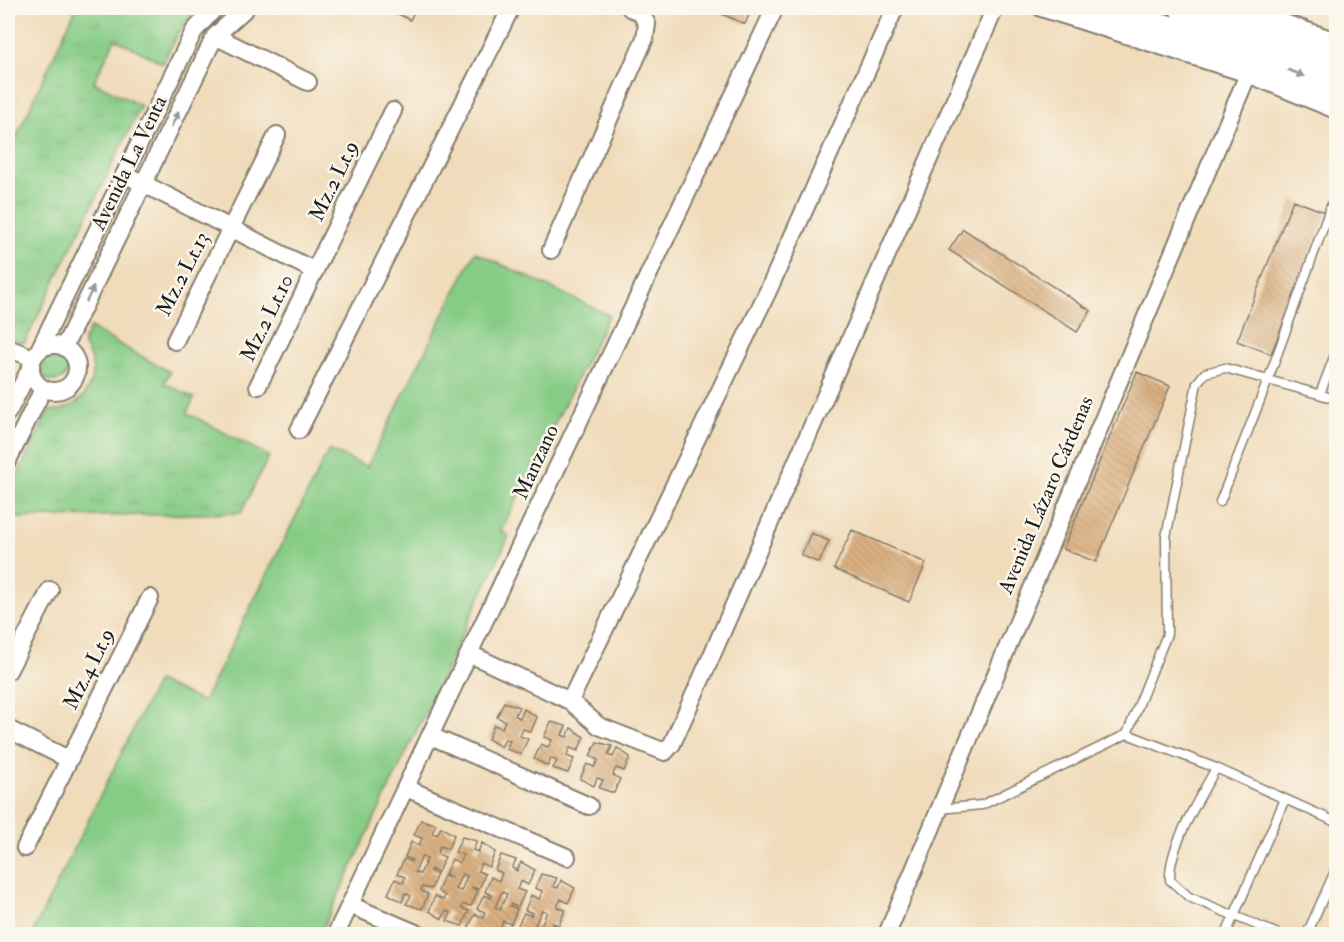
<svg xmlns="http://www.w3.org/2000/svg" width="1344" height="942" font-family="'IM FELL Double Pica',serif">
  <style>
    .green { fill: #87cc86; stroke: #527451; stroke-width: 1.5 }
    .park { fill: url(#park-tufts); stroke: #527451; stroke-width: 1.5 }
    .building { fill: url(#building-back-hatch); fill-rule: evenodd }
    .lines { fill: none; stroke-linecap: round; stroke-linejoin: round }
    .service-casing { stroke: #867c6c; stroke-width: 11 }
    .minor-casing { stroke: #867c6c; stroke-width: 20 }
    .trunk-casing { stroke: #867c6c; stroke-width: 32 }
    .service { stroke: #fff; stroke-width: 8 }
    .minor { stroke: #fff; stroke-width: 16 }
    .trunk { stroke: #fff; stroke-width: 28 }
    .oneway { fill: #999 }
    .labels { text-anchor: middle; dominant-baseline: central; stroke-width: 5; stroke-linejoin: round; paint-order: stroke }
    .street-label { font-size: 21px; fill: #1c1c1c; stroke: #fbf7ec }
  </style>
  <defs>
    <pattern id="park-tufts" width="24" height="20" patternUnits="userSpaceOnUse" patternTransform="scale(1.5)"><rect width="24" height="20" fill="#87cc86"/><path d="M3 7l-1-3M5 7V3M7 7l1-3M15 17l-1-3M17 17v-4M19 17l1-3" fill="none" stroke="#74af73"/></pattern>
    <pattern id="building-back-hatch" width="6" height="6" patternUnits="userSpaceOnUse" patternTransform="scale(1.5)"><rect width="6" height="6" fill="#dab081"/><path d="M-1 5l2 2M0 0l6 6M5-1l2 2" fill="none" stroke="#ba976f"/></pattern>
  </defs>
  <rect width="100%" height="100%" fill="#fbf7ec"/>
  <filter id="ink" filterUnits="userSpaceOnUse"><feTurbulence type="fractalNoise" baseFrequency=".0167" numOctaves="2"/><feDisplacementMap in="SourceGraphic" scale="12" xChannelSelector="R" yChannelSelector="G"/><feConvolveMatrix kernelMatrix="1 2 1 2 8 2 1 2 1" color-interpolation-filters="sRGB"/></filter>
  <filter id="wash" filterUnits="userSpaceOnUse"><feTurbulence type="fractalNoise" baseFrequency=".008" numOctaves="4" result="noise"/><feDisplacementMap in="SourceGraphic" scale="24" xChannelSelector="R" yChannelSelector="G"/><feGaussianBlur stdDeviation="1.35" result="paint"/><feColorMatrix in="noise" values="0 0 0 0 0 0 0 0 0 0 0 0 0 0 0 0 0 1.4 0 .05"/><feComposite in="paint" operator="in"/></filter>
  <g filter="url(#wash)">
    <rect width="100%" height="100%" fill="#f0dcbb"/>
    <path class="green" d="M475 252 609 315 501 531 509 536 320 934H32L157 681 203 702 329 450 367 467Z"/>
    <path class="park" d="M76 8H197L179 31 163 63 115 39 94 82 141 106 25 342 21 343 8 337V155Z
      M90 328 170 372 164 383 194 398 187 413 269 456 241 513 8 518V494L49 411C53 410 58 410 63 409 84 404 97 380 91 360 89 353 85 348 83 342Z
      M40 367a14 14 0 1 1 28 0a14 14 0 1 1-28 0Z"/>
    <g id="blocks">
      <path class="building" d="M386 8H416L410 20Z
        M708 8H752L745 24Z
        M1293 200 1327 213 1271 354 1237 341Z
        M963 229 1091 311 1077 332 949 250Z
        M1137 372 1170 386 1096 562 1063 549Z
        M852 530 926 563 909 602 834 569Z
        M811 533 829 541 819 563 801 555Z
        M504 702 519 707 515 715 518 717 520 718 524 709 537 717 531 732 523 729 520 736 528 739 521 754 506 749 510 741 505 739 501 747 488 739 494 725 502 728 505 721 497 717Z
        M551 722 566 726 562 735 564 736 567 737 571 728 584 737 578 751 570 748 568 752 567 756 574 759 568 773 553 768 557 761 551 758 548 766 534 759 541 744 548 747 550 744 552 740 544 737Z
        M597 742 612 746 608 755 613 757 617 748 630 757 624 771 616 768 614 772 613 775 620 779 614 793 599 788 603 780 597 778 594 786 580 779 587 764 594 767 596 764 598 760 590 756Z
        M421 820 436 824 432 833 435 834 437 835 441 827 454 835 448 849 440 846 437 854 445 857 438 872 431 869 430 871 437 874 431 889 422 887 421 891 428 894 422 909 406 904 411 896 408 894 405 893 402 902 388 894 395 879 403 883 405 877 397 874 404 859 411 862 412 860 405 857 411 842 419 846 422 838 414 835ZM422 856 427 859 420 874 415 872Z
        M462 837 477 841 473 850 478 852 482 843 495 852 489 867 481 863 479 867 478 871 485 874 479 889 471 887 478 891 471 906 463 904 461 908 469 911 462 926 447 921 451 913 446 911 442 919 429 911 435 896 443 900 445 896 438 891 444 876 452 878 445 874 452 859 459 863 463 855 455 852ZM462 874 467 876 461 891 455 889Z
        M501 855 516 860 512 868 517 871 521 862 535 870 528 885 521 881 517 889 525 892 518 907 511 904 510 906 517 909 511 924 503 921 501 926 508 929 506 934H489L491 931 486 929 483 934H474L475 932 468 929 475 914 483 918 485 912 477 909 484 895 491 898 492 895 485 892 491 877 499 881 502 873 495 870ZM502 892 507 894 500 910 495 907Z
        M541 874 557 878 553 886 558 888 561 880 575 888 568 903 561 899 557 907 565 910 559 925 551 923 557 928 554 934H523L525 930 517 927 524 913 531 916 532 913 525 910 531 895 539 899 541 895 542 891 535 888ZM542 910 547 912 540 928 535 925Z
        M387 925 400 934H380Z"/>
    </g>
  </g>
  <g filter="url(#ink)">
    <use href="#blocks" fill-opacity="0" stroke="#867c6c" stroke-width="1.5"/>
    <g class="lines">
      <g class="service-casing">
        <path id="service" d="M1320 394 1336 352
          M1220 502 1268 380 1336 192
          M1127 734 1167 634 1166 537 1197 383 1205 373 1225 368 1336 399
          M1216 768C1200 798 1168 847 1170 880L1189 897 1278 934
          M939 809 982 805 1127 734 1216 768 1336 822
          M1226 934 1285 799
          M1307 934 1336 869"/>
      </g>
      <g class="minor-casing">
        <path id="minor" d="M1041 8 1248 74 1336 110
          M1242 8 1336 41
          M215 36 308 82
          M134 179 315 271
          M551 250 645 38 647 24 640 12 630 8
          M175 341 277 135
          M31 368a23 23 0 1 1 46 0a23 23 0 1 1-46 0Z
          M64 347 215 36 246 8
          M8 348 33 358
          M39 350 194 31 215 8
          M258 386 393 111
          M8 412 31 367
          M299 430 511 8
          M8 460 43 389
          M470 654 570 701 599 726 665 752 672 744 712 655 995 8
          M8 671 50 590
          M570 701 768 291 895 8
          M8 729 68 759
          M431 736 589 806
          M406 788 567 857
          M25 848 150 598
          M350 905 418 934
          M336 934 775 8
          M887 934 1248 74"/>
      </g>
      <g class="trunk-casing">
        <path id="trunk" d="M1099 8 1256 57 1336 90
          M1184 8 1241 24 1336 60"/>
      </g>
      <use href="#service" class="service"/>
      <use href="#minor" class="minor"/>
      <use href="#trunk" class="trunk"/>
    </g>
    <defs><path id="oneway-solid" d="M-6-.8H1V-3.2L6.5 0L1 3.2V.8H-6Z" transform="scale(1.5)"/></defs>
    <g class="oneway">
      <use href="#oneway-solid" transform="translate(1296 73) rotate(22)"/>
      <use href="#oneway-solid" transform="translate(175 119) rotate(-64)"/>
      <use href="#oneway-solid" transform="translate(90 294) rotate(-64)"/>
    </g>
  </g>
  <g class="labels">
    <g class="street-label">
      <text transform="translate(129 163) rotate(-64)">Avenida La Venta</text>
      <text transform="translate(334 181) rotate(-64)">Mz.2 Lt.9</text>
      <text transform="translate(183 274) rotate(-63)">Mz.2 Lt.13</text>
      <text transform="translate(267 318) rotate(-64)">Mz.2 Lt.10</text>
      <text transform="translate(536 462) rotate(-65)">Manzano</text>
      <text transform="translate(1046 495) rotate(-67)">Avenida Lázaro Cárdenas</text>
      <text transform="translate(89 669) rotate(-63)">Mz.4 Lt.9</text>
    </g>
  </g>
  <rect width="1344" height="942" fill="none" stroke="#fbf7ec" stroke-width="30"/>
</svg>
